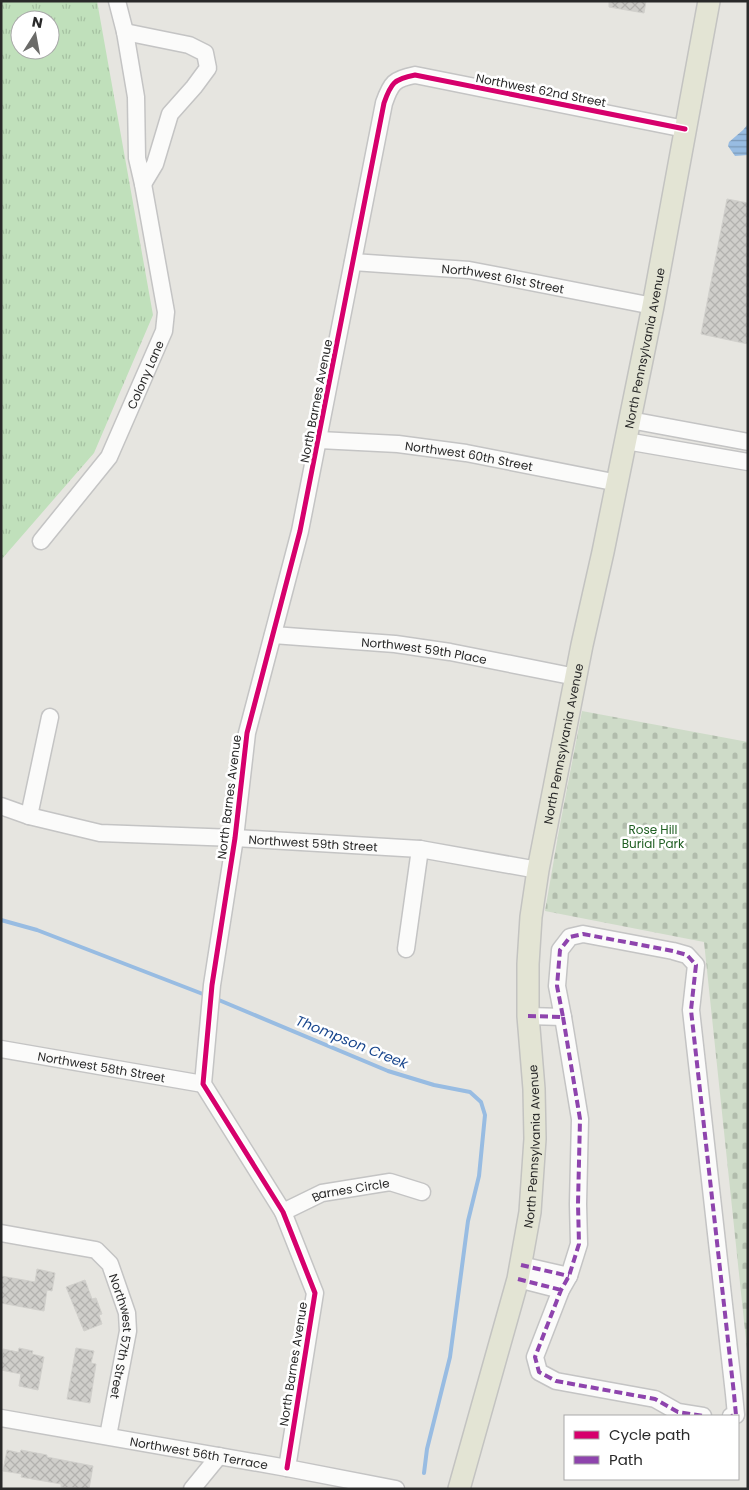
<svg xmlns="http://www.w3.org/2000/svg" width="749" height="1490" font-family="Poppins,sans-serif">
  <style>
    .grass { fill: url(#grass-tufts); fill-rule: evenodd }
    .cemetery { fill: url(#cemetery-stones) }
    .water { fill: url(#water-rules) }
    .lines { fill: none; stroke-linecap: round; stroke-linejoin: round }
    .stream { stroke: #98bce2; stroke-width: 4 }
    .building { fill: url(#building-cross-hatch); stroke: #d1d0cc }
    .minor-casing { stroke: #c4c4c4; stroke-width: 19 }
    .major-casing { stroke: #c3c3c1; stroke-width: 24 }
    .minor { stroke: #fbfbfa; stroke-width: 16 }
    .major { stroke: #e3e4d4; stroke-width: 21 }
    .quiet { stroke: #8e44ad; stroke-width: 4; stroke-dasharray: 8 4; stroke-linecap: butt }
    .cycleway-casing { stroke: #fff; stroke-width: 8 }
    .cycleway { stroke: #d6006c; stroke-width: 5 }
    .labels { text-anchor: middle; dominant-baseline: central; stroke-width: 5; stroke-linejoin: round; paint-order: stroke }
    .street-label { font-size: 12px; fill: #292929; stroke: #fff }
    .park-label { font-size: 12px; fill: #205f23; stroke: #fff }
    .water-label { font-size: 14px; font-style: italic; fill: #19468d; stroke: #fff }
  </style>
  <defs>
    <pattern id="grass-tufts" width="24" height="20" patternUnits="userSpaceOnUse" patternTransform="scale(1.25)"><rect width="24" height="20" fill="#c0e0bb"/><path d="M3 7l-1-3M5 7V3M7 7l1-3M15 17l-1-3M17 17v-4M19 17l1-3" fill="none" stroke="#a5c0a1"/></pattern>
    <pattern id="cemetery-stones" width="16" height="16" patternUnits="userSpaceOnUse" patternTransform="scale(1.25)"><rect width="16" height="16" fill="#cedbc8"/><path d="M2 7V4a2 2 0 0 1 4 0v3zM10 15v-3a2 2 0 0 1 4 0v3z" fill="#b1bcac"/></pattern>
    <pattern id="water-rules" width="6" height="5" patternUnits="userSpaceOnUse" patternTransform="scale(1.25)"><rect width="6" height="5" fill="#98bce2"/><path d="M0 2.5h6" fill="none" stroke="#7c99b7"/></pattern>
    <pattern id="building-cross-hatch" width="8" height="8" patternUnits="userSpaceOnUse" patternTransform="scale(1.25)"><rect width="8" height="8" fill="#cfceca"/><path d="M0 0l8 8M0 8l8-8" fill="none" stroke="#b2b1ae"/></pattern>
  </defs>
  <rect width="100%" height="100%" fill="#e6e5e0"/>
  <path class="grass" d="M1 1H97L153 315 94 453 1 560ZM20 20H50V50H20Z"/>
  <path class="cemetery" d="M582 711 748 742V1359L704 942 545 911 559 830Z"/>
  <path class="water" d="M748 124V155L735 156 728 146 729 142 743 130Z"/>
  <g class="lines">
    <path class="stream" d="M1 920 37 930 208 996
      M214 998 388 1071 434 1085 470 1092 481 1102 485 1115 479 1176 468 1221 450 1357 427 1449 424 1473"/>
  </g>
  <path class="building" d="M609 1H646L644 13 609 7Z
    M727 199 748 203V344L701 334Z
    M37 1269 55 1273 52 1291 47 1290 44 1311 1 1303V1276L35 1282Z
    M85 1280 92 1299 96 1298 102 1314 99 1315 102 1324 84 1331 66 1287Z
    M19 1348 33 1351 32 1354 44 1357 38 1390 19 1386 21 1374 1 1370 3 1349 18 1352Z
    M76 1348 94 1351 91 1363 96 1364 90 1403 67 1399Z
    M7 1450 20 1453 21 1450 47 1455V1457L93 1466 89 1489 61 1487V1484L21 1477 22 1474 3 1471Z"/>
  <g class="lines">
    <g class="minor-casing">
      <g id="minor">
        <path d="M125 32 189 45 205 53 208 68 194 87 170 114 155 164 143 184"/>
        <path id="s1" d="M353 262 469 270 653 306"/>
        <path d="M630 420 748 442"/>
        <path id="s2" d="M319 440 398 444 466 453 618 483"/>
        <path d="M626 441 748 462"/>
        <path id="s3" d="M41 541 109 457 164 331 166 312 143 184 137 158 136 97 125 32 117 1"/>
        <path id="s4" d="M273 635 395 644 450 652 576 677"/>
        <path id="s5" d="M1 806 29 816 100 833 235 838 420 849 538 870"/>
        <path d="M29 816 50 717"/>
        <path d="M406 949 420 849"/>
        <path d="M528 1016 563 1017 557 986 560 950 570 937 583 934 673 951 687 955 696 965 691 1010 734 1394 736 1415 731 1416"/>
        <path d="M563 1017 580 1119 578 1204 579 1244 569 1276 561 1290 535 1357 539 1372 556 1381 655 1399 678 1412 703 1416"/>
        <path id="s6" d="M1 1049 203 1084"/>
        <path id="s7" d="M283 1212 322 1193 390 1182 422 1192"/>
        <path id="s8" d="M1 1233 96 1250 110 1264 127 1313 128 1331 108 1436"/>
        <path d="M521 1265 569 1276"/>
        <path d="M518 1279 561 1290"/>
        <path id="s9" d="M1 1418 287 1468 396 1489"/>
        <path d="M287 1468 315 1293 283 1212 203 1084 212 985 235 838 247 733 300 531 384 103C391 83 394 79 415 75L685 129"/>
        <path d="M192 1489 219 1456"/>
      </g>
    </g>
    <g class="major-casing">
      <g id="major">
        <path id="s10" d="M459 1489 518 1279 530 1212 535 1139 534 1089 528 1016V964L531 917 538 870 582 645 603 552 653 306 709 1"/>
      </g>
    </g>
    <use href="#minor" class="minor"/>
    <use href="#major" class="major"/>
    <path class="quiet" d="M528 1016 563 1017 557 986 560 950 570 937 583 934 673 951 687 955 696 965 691 1010 734 1394 736 1415 731 1416
      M563 1017 580 1119 578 1204 579 1244 569 1276 561 1290 535 1357 539 1372 556 1381 655 1399 678 1412 703 1416
      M521 1265 569 1276
      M518 1279 561 1290"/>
    <g class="cycleway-casing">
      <path id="cycleway" d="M287 1468 315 1293 283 1212 203 1084 212 985 235 838 247 733 300 531 384 103C391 83 394 79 415 75L685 129"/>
    </g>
    <use href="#cycleway" class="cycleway"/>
  </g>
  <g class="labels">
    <g class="street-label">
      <text transform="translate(541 90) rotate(11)">Northwest 62nd Street</text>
      <text stroke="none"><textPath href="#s1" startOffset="151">Northwest 61st Street</textPath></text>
      <text stroke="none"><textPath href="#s10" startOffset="1162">North Pennsylvania Avenue</textPath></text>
      <text stroke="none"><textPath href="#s3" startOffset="198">Colony Lane</textPath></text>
      <text transform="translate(316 401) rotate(-79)">North Barnes Avenue</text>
      <text stroke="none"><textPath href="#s2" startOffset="151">Northwest 60th Street</textPath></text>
      <text stroke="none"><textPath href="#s4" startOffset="152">Northwest 59th Place</textPath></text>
      <text stroke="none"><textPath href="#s10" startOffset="758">North Pennsylvania Avenue</textPath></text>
      <text transform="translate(229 797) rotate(-83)">North Barnes Avenue</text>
      <text stroke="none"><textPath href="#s5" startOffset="316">Northwest 59th Street</textPath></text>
      <text stroke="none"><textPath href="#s6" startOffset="102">Northwest 58th Street</textPath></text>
      <text stroke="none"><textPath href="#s10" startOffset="352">North Pennsylvania Avenue</textPath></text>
      <text stroke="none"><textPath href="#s7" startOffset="72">Barnes Circle</textPath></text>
      <text stroke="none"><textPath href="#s8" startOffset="191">Northwest 57th Street</textPath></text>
      <text transform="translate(293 1364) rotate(-81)">North Barnes Avenue</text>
      <text stroke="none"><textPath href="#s9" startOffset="201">Northwest 56th Terrace</textPath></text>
    </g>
    <g class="park-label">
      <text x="653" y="829">Rose Hill<tspan x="653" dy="14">Burial Park</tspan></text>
    </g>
    <g class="water-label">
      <text transform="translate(352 1042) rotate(22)">Thompson Creek</text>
    </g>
  </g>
  <rect width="749" height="1490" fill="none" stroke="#292929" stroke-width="5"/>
  <rect x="564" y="1415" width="175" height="65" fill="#ffffff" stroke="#a9a9a9"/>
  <rect x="574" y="1431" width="25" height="8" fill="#d6006c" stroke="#a9a9a9"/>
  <text x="609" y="1440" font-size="15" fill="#292929">Cycle path</text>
  <rect x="574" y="1456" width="25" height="8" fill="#8e44ad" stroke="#a9a9a9"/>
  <text x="609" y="1465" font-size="15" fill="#292929">Path</text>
  <g transform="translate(35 35) rotate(11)"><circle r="24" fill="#ffffff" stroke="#a9a9a9"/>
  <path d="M0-4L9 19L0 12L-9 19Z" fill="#6b6b69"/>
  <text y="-8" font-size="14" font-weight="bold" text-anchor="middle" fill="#292929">N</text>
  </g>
</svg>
